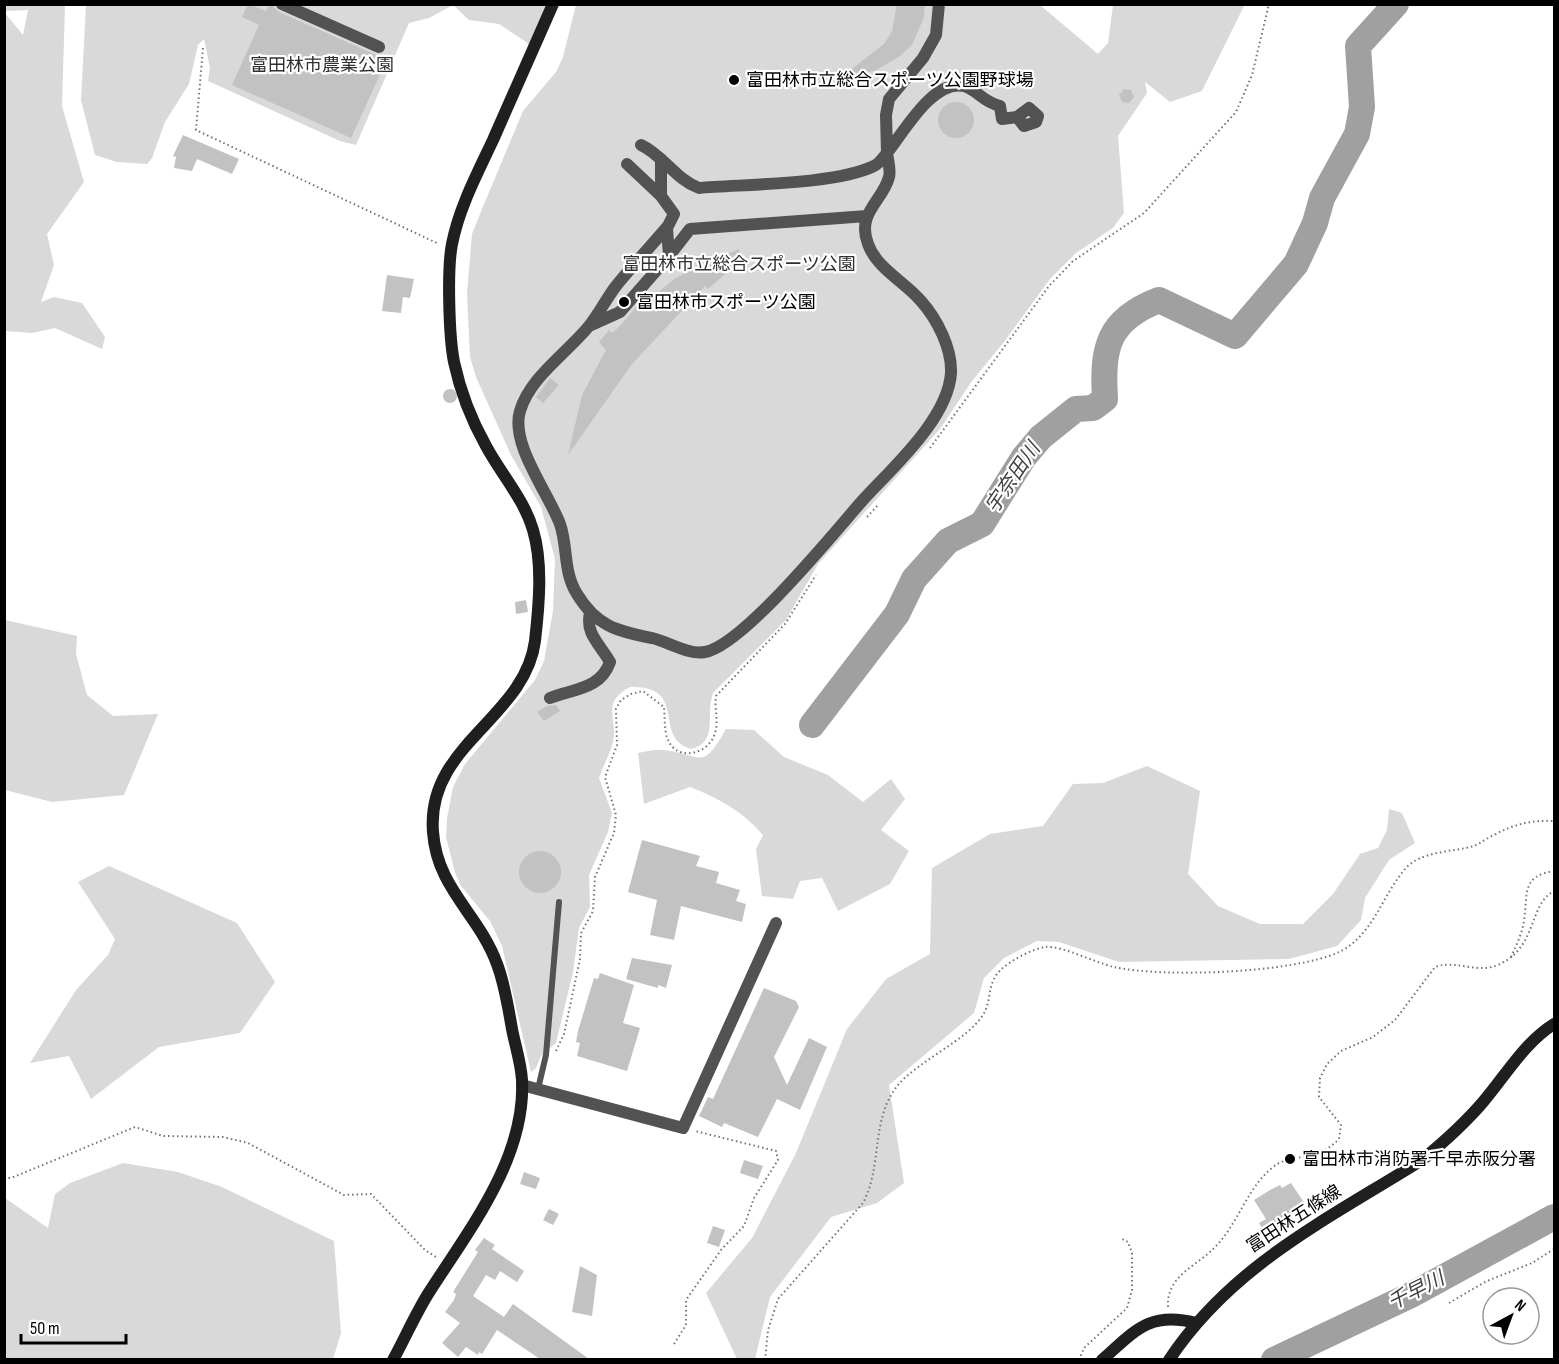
<svg xmlns="http://www.w3.org/2000/svg" width="1559" height="1364" font-family="'Sofia Sans Condensed','Noto Sans JP',sans-serif">
  <style>
    .green { fill: #d9d9d9 }
    .lines { fill: none; stroke-linecap: round; stroke-linejoin: round }
    .river { stroke: #a0a0a0; stroke-width: 26 }
    .building { fill: #c2c2c2 }
    .path { stroke: #747474; stroke-width: 2; stroke-dasharray: 1.5 3; stroke-linecap: butt }
    .lane { stroke: #525252; stroke-width: 6 }
    .street { stroke: #525252; stroke-width: 12 }
    .secondary { stroke: #1f1f1f; stroke-width: 12 }
    .poi-dot { fill: #000; stroke: #fff; stroke-width: 2 }
    .labels { text-anchor: middle; dominant-baseline: central; stroke-width: 4.5; stroke-linejoin: round; paint-order: stroke }
    .park-label { font-size: 18px; fill: #303030; stroke: #fff }
    .poi-label { font-size: 18px; fill: #000; stroke: #fff; text-anchor: start }
    .street-label { font-size: 18px; fill: #000; stroke: #fff }
    .water-label { font-size: 20px; font-style: italic; fill: #414141; stroke: #fff }
  </style>
  <rect width="100%" height="100%" fill="#fff"/>
  <path class="green" d="M5 4 65 5 62 106 84 182 47 234 54 265 41 302 54 297 82 303 105 337 102 349 55 328 32 333 5 331V13L23 35 28 10 5 11Z
    M86 5H547L529 44 499 24 469 20 453 5 429 18 409 23 356 145 340 141 208 81 210 68 204 39 198 45 189 84 165 122 152 158 147 164 117 162 95 155 81 100Z
    M576 5H1040L1098 54 1108 43 1113 5 1244 6 1202 91 1170 102 1145 82 1147 93 1118 136 1124 213 1113 228 1076 253 1050 279 1004 342 972 381 940 429 818 564 786 620 713 693C705 715 719 741 692 749 651 739 690 685 630 687 600 704 618 717 613 742 610 754 603 766 599 778L612 813 608 832 589 875 590 907 579 928 573 972 556 1043 541 1056 536 1068 531 1072 502 946 490 921 461 886 455 873 446 837 447 818 453 787 465 764 535 680 544 661 553 611 555 559 541 507 511 455 476 377 470 357 467 293 472 234 482 209 523 111 556 72 563 57Z
    M5 620 77 636 76 654 87 695 113 716 158 714 124 795 52 802 5 790Z
    M726 729 754 730 784 757 828 775 863 802 891 779 905 799 881 830 909 851 890 884 838 911 822 878 800 881 793 899 762 896 756 849 763 835C743 812 719 798 690 787L644 804 638 753C645 752 654 749 662 750 701 753 701 774 726 729Z
    M1147 766 1200 791 1188 874 1218 906 1260 924H1303L1333 894 1360 854 1378 848 1387 830 1389 809 1402 813 1415 843 1389 860 1365 898 1361 920 1337 946 1289 959 1119 962 1059 942 1037 941 1004 958 984 978 974 1013 889 1085 904 1183 877 1203 831 1217 770 1297 755 1359H737L706 1293 752 1238 796 1153 847 1029 886 979 930 954 932 868 990 834 1043 826 1073 784 1103 783Z
    M109 866 237 923 275 982 240 1033 159 1047 91 1099 69 1056 30 1063 76 990 108 955 115 939 78 882Z
    M123 1163 178 1172 222 1187 334 1241 341 1333 333 1359H5V1198L48 1228 55 1194 70 1183Z"/>
  <g class="lines">
    <path class="river" d="M812 725 897 614 914 579 948 541 982 524 1024 457 1041 437 1076 409 1093 408 1105 399C1102 348 1107 320 1159 300L1235 336 1296 264 1315 223 1322 198 1357 134 1362 107 1358 46 1396 4
      M1274 1360 1411 1295 1554 1217"/>
  </g>
  <path class="building" d="M248 4 266 11 270 4 279 12 376 55 388 57 351 138 232 85 259 25 242 17Z
    M897 4H925L924 17 912 45 899 57 874 71 844 75 884 44 892 31Z
    M1124 89 1131 90 1134 97 1129 103 1122 102 1119 95Z
    M938 120a18 18 0 1 1 36 0a18 18 0 1 1-36 0Z
    M183 135 239 159 232 174 197 159 192 171 174 168 176 157 173 156Z
    M739 249 742 259 708 289 705 286 632 364 568 455 582 395 606 350 599 342 609 330 612 333 619 327 645 296 649 300 673 280 697 266Z
    M387 275 414 279 410 298 403 297 401 313 382 311Z
    M550 378 559 385 543 403 536 397Z
    M443 396a7 7 0 1 1 14 0a7 7 0 1 1-14 0Z
    M526 600 528 612 516 614 515 602Z
    M556 705 560 711 544 721 537 712 547 706Z
    M642 840 700 856 696 866 719 872 716 883 740 890 736 901 746 904 742 922 681 906 674 940 650 935 657 900 628 892Z
    M519 872a21 21 0 1 1 42 0a21 21 0 1 1-42 0Z
    M632 958 672 965 666 988 658 985V988L626 979Z
    M600 973 634 985 623 1023 640 1028 627 1071 577 1056 580 1043 576 1042 578 1031 594 978 598 979Z
    M764 988 796 1001 799 1007 774 1057 787 1085 809 1038 827 1047 800 1110 777 1099 758 1137 724 1123 722 1127 699 1116 708 1097 713 1099Z
    M744 1160 763 1166 758 1179 740 1173Z
    M524 1172 540 1178 536 1189 520 1184Z
    M1291 1183 1305 1204 1287 1215 1290 1220 1266 1235 1259 1223 1266 1219 1254 1200 1270 1190 1280 1185 1282 1188Z
    M549 1209 559 1214 553 1225 543 1220Z
    M713 1226 725 1230 719 1247 707 1243Z
    M484 1238 495 1245 492 1249 524 1271 517 1282 500 1271 495 1280 486 1275 473 1296 504 1317 513 1304 589 1359H540L497 1330 482 1354 479 1352 478 1355 466 1347 458 1357 442 1343 460 1323 445 1312 454 1300 456 1294 453 1292 478 1252 475 1250Z
    M580 1266 597 1275 592 1316 572 1312Z"/>
  <g class="lines">
    <path class="path" d="M203 48 196 130 439 244
      M930 448 1049 286 1073 261 1144 213 1236 112 1252 75 1269 4
      M867 517 879 504
      M1511 957C1516 946 1522 934 1524 921 1528 894 1521 876 1554 871
      M556 1051 564 1034 580 959 581 933 593 911 595 877 614 833 616 815 605 777 617 745 616 709 621 700 631 694 643 691 664 707C665 717 664 732 668 740 678 763 710 753 715 733 719 721 714 708 716 696L785 624 816 575
      M4 1178H11L135 1127 163 1136 223 1137 248 1143 344 1195 371 1194 425 1250 436 1257
      M1449 1303 1487 1281 1532 1263 1554 1249
      M1168 1307C1166 1276 1197 1266 1214 1248 1238 1225 1246 1189 1273 1167 1292 1152 1315 1164 1339 1139L1341 1125 1319 1097 1320 1078 1327 1064 1341 1051 1373 1037 1395 1020 1435 967C1456 959 1478 975 1500 964 1538 946 1528 905 1554 891
      M674 1344 686 1325V1300L721 1250 744 1226 754 1198 778 1160 776 1151 695 1131
      M765 1360 768 1330 778 1299 863 1203C883 1166 870 1117 899 1084 920 1060 967 1040 983 1015 994 997 984 980 1008 964 1018 957 1033 949 1045 947 1061 945 1096 963 1114 967 1164 978 1294 973 1339 952 1373 936 1382 895 1406 868 1421 851 1453 852 1474 846 1481 843 1487 838 1494 835 1514 824 1532 820 1554 821
      M1079 1360 1084 1348 1127 1308 1132 1290V1253L1128 1242 1120 1238"/>
    <path class="lane" d="M538 1089 546 1055 559 902"/>
    <path class="street" d="M282 4 379 47
      M641 145C663 155 675 179 699 188 745 184 834 185 874 166 879 164 883 158 887 153L886 115 889 99 923 58 936 35 939 4
      M661 159V196L674 214 668 226C651 246 633 265 616 286 606 299 599 314 589 326 567 353 530 377 520 411 510 444 548 492 560 524 568 547 563 572 577 594 597 627 618 631 652 638 669 642 688 655 705 652 743 645 833 534 862 501 892 468 948 419 951 373 952 348 937 319 921 301 904 281 877 269 868 244 856 213 883 201 889 177 891 170 888 161 887 153 904 132 933 79 964 86 978 90 981 101 1000 106L1002 119 1017 117 1029 108 1038 116 1036 122 1024 126 1017 117
      M627 164 661 196
      M669 256 690 229 867 216
      M589 326 620 312 669 256 667 228
      M550 698C573 689 601 689 610 662 600 644 585 634 590 613
      M522 1085 683 1128 776 923"/>
    <path class="secondary" d="M393 1360C405 1338 415 1315 428 1294 468 1231 526 1159 522 1080 521 1063 515 1045 512 1029 508 1007 505 985 497 964 479 914 437 889 433 832 426 745 525 718 535 641 539 606 543 563 533 530 524 499 501 474 486 446 472 421 460 390 454 362 449 337 447 269 452 244 459 208 477 174 493 140 513 95 533 50 553 4
      M1102 1360C1135 1331 1149 1311 1196 1323
      M1169 1360C1232 1265 1328 1219 1422 1160 1444 1142 1465 1123 1483 1102 1506 1075 1524 1043 1554 1024"/>
  </g>
  <g class="poi-dot">
    <circle cx="734" cy="80" r="6"/>
    <circle cx="624" cy="302" r="6"/>
    <circle cx="1290" cy="1159" r="6"/>
  </g>
  <g class="labels">
    <g class="park-label">
      <text x="322" y="65">富田林市農業公園</text>
      <text x="739" y="264">富田林市立総合スポーツ公園</text>
    </g>
    <g class="poi-label">
      <text x="746" y="80">富田林市立総合スポーツ公園野球場</text>
      <text x="636" y="302">富田林市スポーツ公園</text>
      <text x="1302" y="1159">富田林市消防署千早赤阪分署</text>
    </g>
    <g class="street-label">
      <text transform="translate(1294 1219) rotate(-33)">富田林五條線</text>
    </g>
    <g class="water-label">
      <text transform="translate(1013 478) rotate(-56)">宇奈田川</text>
      <text transform="translate(1416 1291) rotate(-27)">千早川</text>
    </g>
  </g>
  <rect width="1559" height="1364" fill="none" stroke="#000000" stroke-width="12"/>
  <g transform="translate(1511 1316) rotate(41)"><circle r="28" fill="#ffffff" stroke="#999999" stroke-width="1.5"/>
  <path d="M0-4.5L10 22L0 15L-10 22Z" fill="#000000"/>
  <text y="-9" font-size="16" font-weight="bold" text-anchor="middle" fill="#000000">N</text>
  </g>
  <path d="M21 1334v9h105v-9" fill="none" stroke="#000000" stroke-width="3"/>
  <text x="30" y="1334" font-size="18" fill="#000000" stroke="#ffffff" stroke-width="4.5" paint-order="stroke">50 m</text>
</svg>
